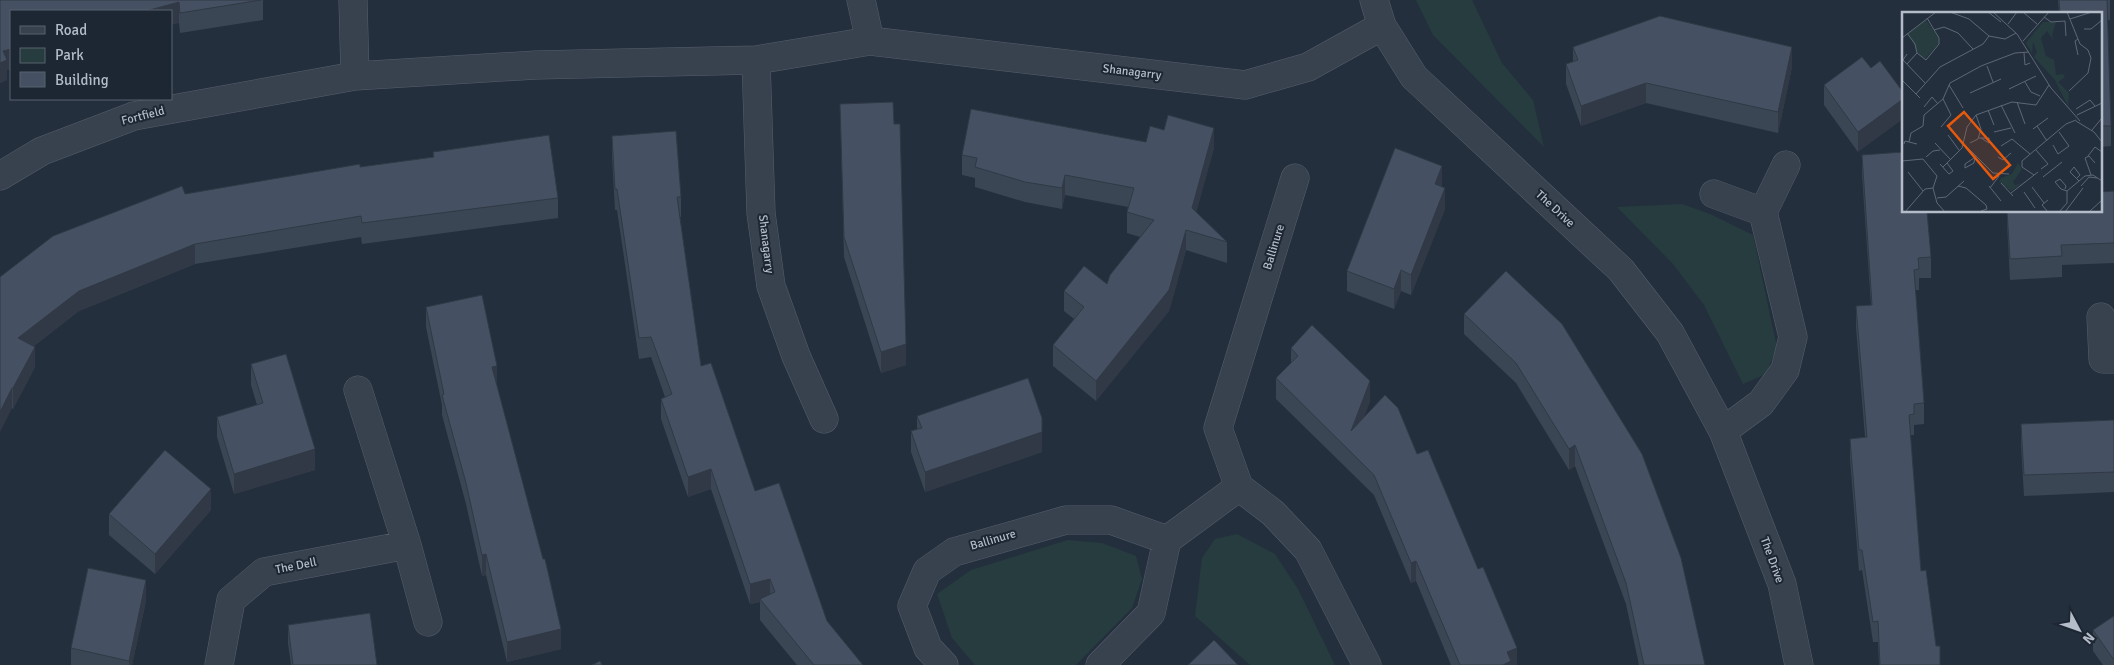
<svg xmlns="http://www.w3.org/2000/svg" width="2114" height="665" font-family="Signika,sans-serif">
  <style>
    .green { fill: #263c3f }
    .lines { fill: none; stroke-linecap: round; stroke-linejoin: round }
    .minor-casing { stroke: #565f6c; stroke-width: 29 }
    .minor { stroke: #38414e; stroke-width: 28 }
    .wall { fill: #3b4654 }
    .shaded-wall { fill: #303945 }
    .building { fill: #455162; stroke: #303945 }
    .labels { text-anchor: middle; dominant-baseline: central; stroke-width: 4; stroke-linejoin: round; paint-order: stroke }
    .street-label { font-size: 12px; fill: #b4bcc9; stroke: #1d2633 }
    .inset-road { fill: none; stroke: #5e6776; stroke-width: 1 }
    .view { fill: #e8590c; fill-opacity: 0.15; stroke: #e8590c; stroke-width: 2.5 }
    .inset-edge { fill: none; stroke: #b4bcc9; stroke-width: 2.5 }
  </style>
  <rect width="100%" height="100%" fill="#242f3e"/>
  <path class="green" d="M1416 0H1472L1502 63 1533 100 1544 147 1433 35Z
    M1682 204 1710 214 1753 235 1777 347 1766 374 1743 384 1704 305 1673 264 1617 207Z
    M1237 534 1275 554 1298 589 1335 665H1250L1195 616 1202 558 1215 539Z
    M1068 540 1102 543 1136 556 1142 579 1132 608 1076 665H975L952 638 937 594 971 570Z"/>
  <g class="lines">
    <g class="minor-casing">
      <path id="minor" d="M353 0 355 76
        M861 0 870 41
        M1374 0 1382 26 1414 77 1621 270 1670 333 1723 431 1782 584 1799 665
        M756 60 761 213 771 286 796 356 824 419
        M0 176 42 151 134 116 355 76 536 65 756 60 870 41 1245 85 1308 67 1382 26
        M1295 178 1218 428 1239 487 1273 513 1308 550 1367 665
        M1714 194 1763 212 1793 337 1785 370 1761 403 1723 431
        M1763 212 1786 165
        M2101 317 2103 359H2114
        M358 390 407 545 428 622
        M219 665 231 600 264 572 407 545
        M944 665 928 648 912 606 927 571 954 552 1066 520H1111L1167 540
        M1100 665 1151 613 1167 540 1239 487"/>
    </g>
    <use href="#minor" class="minor"/>
  </g>
  <path class="wall" d="M0 0H263V20L180 33 179 23 11 11V69L7 70V80L0 83Z
    M2058 0H2110V20H2107L2111 126V146L2100 147V14H2059Z
    M1573 47 1792 67 1778 133 1646 103 1581 126 1566 84V64L1573 62Z
    M1862 57 1858 152 1824 105V85Z
    M840 104 894 124 906 365 881 373 844 257Z
    M612 136 681 197V217H680L701 366 755 491 827 621 863 665H797L760 620V602L750 604 711 489 688 497 661 419V399L665 397 651 357 639 359 617 210H615L612 156Z
    M1146 142 1214 148 1196 212 1227 242V263L1186 250 1169 311 1096 401 1053 366V345L1074 319 1064 311V291L1107 284 1140 237 1127 233V212L1128 207 1065 195 1062 209 1025 202 975 187V178L962 175V155Z
    M433 152 558 198V218L362 244 361 237 195 264 79 311 34 346 35 367 13 409 12 408 0 277 360 167 433 157Z
    M1862 155 1931 257V278H1919V290H1915L1924 403V424L1914 425V435H1910L1921 571 1940 665H1879L1878 642H1873L1862 570 1859 571 1850 459V439L1865 437 1856 327V306L1871 305 1862 175Z
    M1442 187 1445 209 1411 295 1401 291 1394 309 1347 291V271Z
    M2114 191V263L2062 265V277L2010 280 2007 223V211H2100Z
    M1506 271 1705 665H1639L1626 604 1575 466 1569 470 1516 383 1464 334V314Z
    M426 307 497 385 561 649 507 662 486 575 482 576 466 504 442 415V405L426 327Z
    M1291 348 1370 401 1364 417 1417 454 1517 665H1451L1416 581 1411 583 1374 495 1276 399V378L1291 364Z
    M251 364 315 470 234 494 217 437V417L257 405 251 385Z
    M917 416 1042 452 925 492 911 452V431L917 429Z
    M2114 420V492L2024 496 2021 445V424Z
    M211 510 155 574 109 535V514Z
    M146 601 132 665H71V648Z
    M2114 616V665H2103L2093 651V630Z
    M288 625 377 665H291L288 643Z"/>
  <path class="shaded-wall" d="M179 2V23L171 25V11H146Z
    M1792 47V67L1778 133V112Z
    M11 49V69L7 70V80L0 83V63L3 51Z
    M1646 83V103L1581 126V106Z
    M1903 99V119L1858 152V132Z
    M1214 128V148L1192 228V208Z
    M1442 166V187L1435 205V184Z
    M1065 175V195L1062 209V188Z
    M1445 188V209L1411 295V275Z
    M1186 230V250L1169 311 1096 401V381Z
    M195 244V264L79 311 18 358V338L79 291Z
    M1401 270V291L1394 309V289Z
    M906 344V365L881 373V352Z
    M35 347V367L13 409V388Z
    M497 366V386L492 367Z
    M1370 381V401L1351 451V431Z
    M12 388V408L0 432V412Z
    M1042 432V452L925 492V472Z
    M1575 445V466L1569 470V449Z
    M315 449V470L234 494V474Z
    M711 469V489L688 497V477Z
    M211 489V510L155 574V554Z
    M486 554V575L482 576V555Z
    M1416 561V581L1411 583V563Z
    M770 579V599H760V602L750 604V584Z
    M146 580V601L132 665H129V661Z
    M561 629V649L507 662V642Z
    M1517 648V665H1503L1507 652Z"/>
  <path class="building" d="M0 0H261L180 13 179 2 146 11H11V49L3 51 7 60 0 63Z
    M2059 0H2107L2111 126H2100V14H2060Z
    M1660 16 1792 47 1778 112 1646 83 1581 106 1566 64 1578 60 1573 47Z
    M1862 57 1871 68 1880 61 1903 92V99L1858 132 1824 85Z
    M893 102 894 124H900L906 344 881 352 844 237 840 104Z
    M971 109 1146 142 1150 126 1164 130 1168 115 1214 128 1192 208 1227 242 1186 230 1169 290 1096 381 1053 345 1084 307 1064 291 1084 266 1107 284 1110 275 1154 220 1127 212 1134 188 1065 175 1062 188 1025 182 975 167 977 158 962 155Z
    M676 131 681 197H677L701 366 711 363 755 491 779 483 827 621 863 665H814L760 599 775 592 770 579 750 584 711 469 688 477 661 399 672 394 651 337 639 338 617 189H615L612 136Z
    M549 135 558 198 362 223 361 216 195 244 79 291 18 338 35 347 13 388H12L0 412V277L53 236 182 186 185 194 360 164V167L434 157 433 152Z
    M1395 148 1442 166 1435 184 1445 188 1411 275 1401 270 1394 289 1347 271Z
    M1903 152V211H1927L1931 257 1918 258 1919 269 1914 270 1924 403 1914 404V414L1909 415 1921 571 1926 570 1936 646H1940V665H1880L1878 621 1873 622 1862 550H1859L1850 439 1867 437 1856 306 1872 305 1862 155Z
    M2114 191V243L2061 245 2062 256 2010 259 2007 211H2100V192Z
    M1506 271 1562 324 1642 454 1681 558 1705 665H1644L1626 583 1575 445 1569 449 1516 363 1464 314Z
    M482 295 497 366 492 367 543 559H545L561 629 507 642 486 554 482 555 466 483 442 395 444 394 426 307Z
    M1312 325 1370 381 1351 431 1385 395 1398 408 1417 454 1428 450 1478 569 1483 567 1517 648 1507 652 1511 661 1503 665H1460L1416 561 1411 563 1374 475 1276 378 1298 356 1291 348Z
    M286 354 315 449 234 474 217 417 263 403 251 364Z
    M1028 378 1042 418V432L925 472 911 431 922 428 917 416Z
    M2114 420V472L2024 475 2021 424Z
    M165 450 211 489 155 554 109 514Z
    M88 568 146 580 129 661 71 648Z
    M370 613 377 665H293L288 625Z
    M2114 616V660L2093 630Z
    M1214 640 1238 665H1188Z
    M600 661 602 665H592Z"/>
  <g class="labels">
    <g class="street-label">
      <text transform="translate(1132 72) rotate(7)">Shanagarry</text>
      <text transform="translate(143 116) rotate(-14)">Fortfield</text>
      <text transform="translate(1555 209) rotate(43)">The Drive</text>
      <text transform="translate(766 244) rotate(83)">Shanagarry</text>
      <text transform="translate(1274 247) rotate(-73)">Ballinure</text>
      <text transform="translate(993 540) rotate(-16)">Ballinure</text>
      <text transform="translate(1772 560) rotate(70)">The Drive</text>
      <text transform="translate(296 566) rotate(-11)">The Dell</text>
    </g>
  </g>
  <g transform="translate(1902 12)">
    <rect width="200" height="200" fill="#242f3e"/>
    <path d="M24 8 36 25V32L23 47 16 41 6 21ZM141 10H154L150 24 153 30 145 19 139 26 144 44 152 48 154 63 161 62 163 65 156 70 167 81 166 94 153 68 132 45 135 40 131 30 130 41 124 31ZM116 151 120 157 111 170 113 173 120 171 109 179 97 170 99 166 110 162Z" fill="#263c3f"/>
    <path class="inset-road" d="M48 0 67 7 87 24M86 0 99 10M91 0 115 22 149 76 178 109M121 0 135 12M165 0 178 32 186 38 189 46 186 61 167 79M142 5 149 10 163 9 164 24M168 7 190 0M106 12 115 0M182 17H189L200 8M32 18 42 15 56 21 71 37M0 26 34 0M176 27 173 29 176 43M121 29 147 0M15 41 24 48 37 32V26L25 6M122 41 123 53 128 51M5 42 1 48 23 71M5 52 15 41 13 32 5 21M85 54 91 70M0 68 18 86M123 70 129 80 138 84M47 73 61 96M107 77 134 64M68 81 99 67M14 82 38 55 81 32 87 24 103 27 114 21M115 90 123 112M99 93 113 121M22 95 30 85 36 92M174 97 188 88 193 94M86 98 92 113M175 103 200 91M174 109 192 120 200 130M21 114 22 103 41 87 48 71 79 54 113 41 127 40M135 114 145 129M39 115 49 103 41 87M131 117 146 106M190 118 200 106M92 120 109 116M46 123 57 138M77 126H87V131L79 126M7 130 9 121 21 114M33 131 49 148M68 131 76 127 79 117 74 103M2 132 3 129 15 132M62 132 91 161 107 162M151 133 156 142 167 134 157 120M99 134 110 127 128 142M134 138 146 152 139 157M186 144 193 135 200 140M24 145 31 139 38 138M96 145 101 148 109 141M72 146 63 152V156L72 151 73 144M0 149 21 147 35 164 31 176 23 177 3 200M38 152 47 162 51 159 45 151M41 155 60 136 65 115 74 103 110 90 134 93 147 73M6 160 21 179M132 163 120 155V149L164 112 174 108M189 163 183 146 187 144 193 151M141 165 160 150M175 166 178 163 172 155 168 160 177 169M99 171 111 184M56 174 64 176 84 193 85 197 79 199M87 174 99 189M179 174 187 165 195 166M130 175 142 191M31 176 35 191 43 200M88 176 97 164M163 177 164 174 158 167 153 170 159 177 165 179M122 180 133 196M109 181 136 160M35 186 44 185 62 169M146 200 140 193 146 188M157 200 165 191V179L183 164 191 163 200 169M163 200 181 176M187 200 200 188"/>
    <path class="view" d="M62 100 108 153 91 167 46 114Z"/>
    <rect width="200" height="200" class="inset-edge"/>
  </g>
  <rect x="10" y="10" width="162" height="90" fill="#1d2633" stroke="#59626f"/>
  <rect x="20" y="26" width="25" height="8" fill="#38414e" stroke="#59626f"/>
  <text x="55" y="35" font-size="15" fill="#b4bcc9">Road</text>
  <rect x="20" y="48" width="25" height="15" fill="#263c3f" stroke="#59626f"/>
  <text x="55" y="60" font-size="15" fill="#b4bcc9">Park</text>
  <rect x="20" y="72" width="25" height="15" fill="#455162" stroke="#59626f"/>
  <text x="55" y="85" font-size="15" fill="#b4bcc9">Building</text>
  <g transform="translate(2079 630) rotate(131)" stroke="#1d2633" stroke-width="4" paint-order="stroke">
  <path d="M0-4L9 19L0 12L-9 19Z" fill="#b4bcc9"/>
  <text y="-8" font-size="14" font-weight="bold" text-anchor="middle" fill="#b4bcc9">N</text>
  </g>
</svg>
